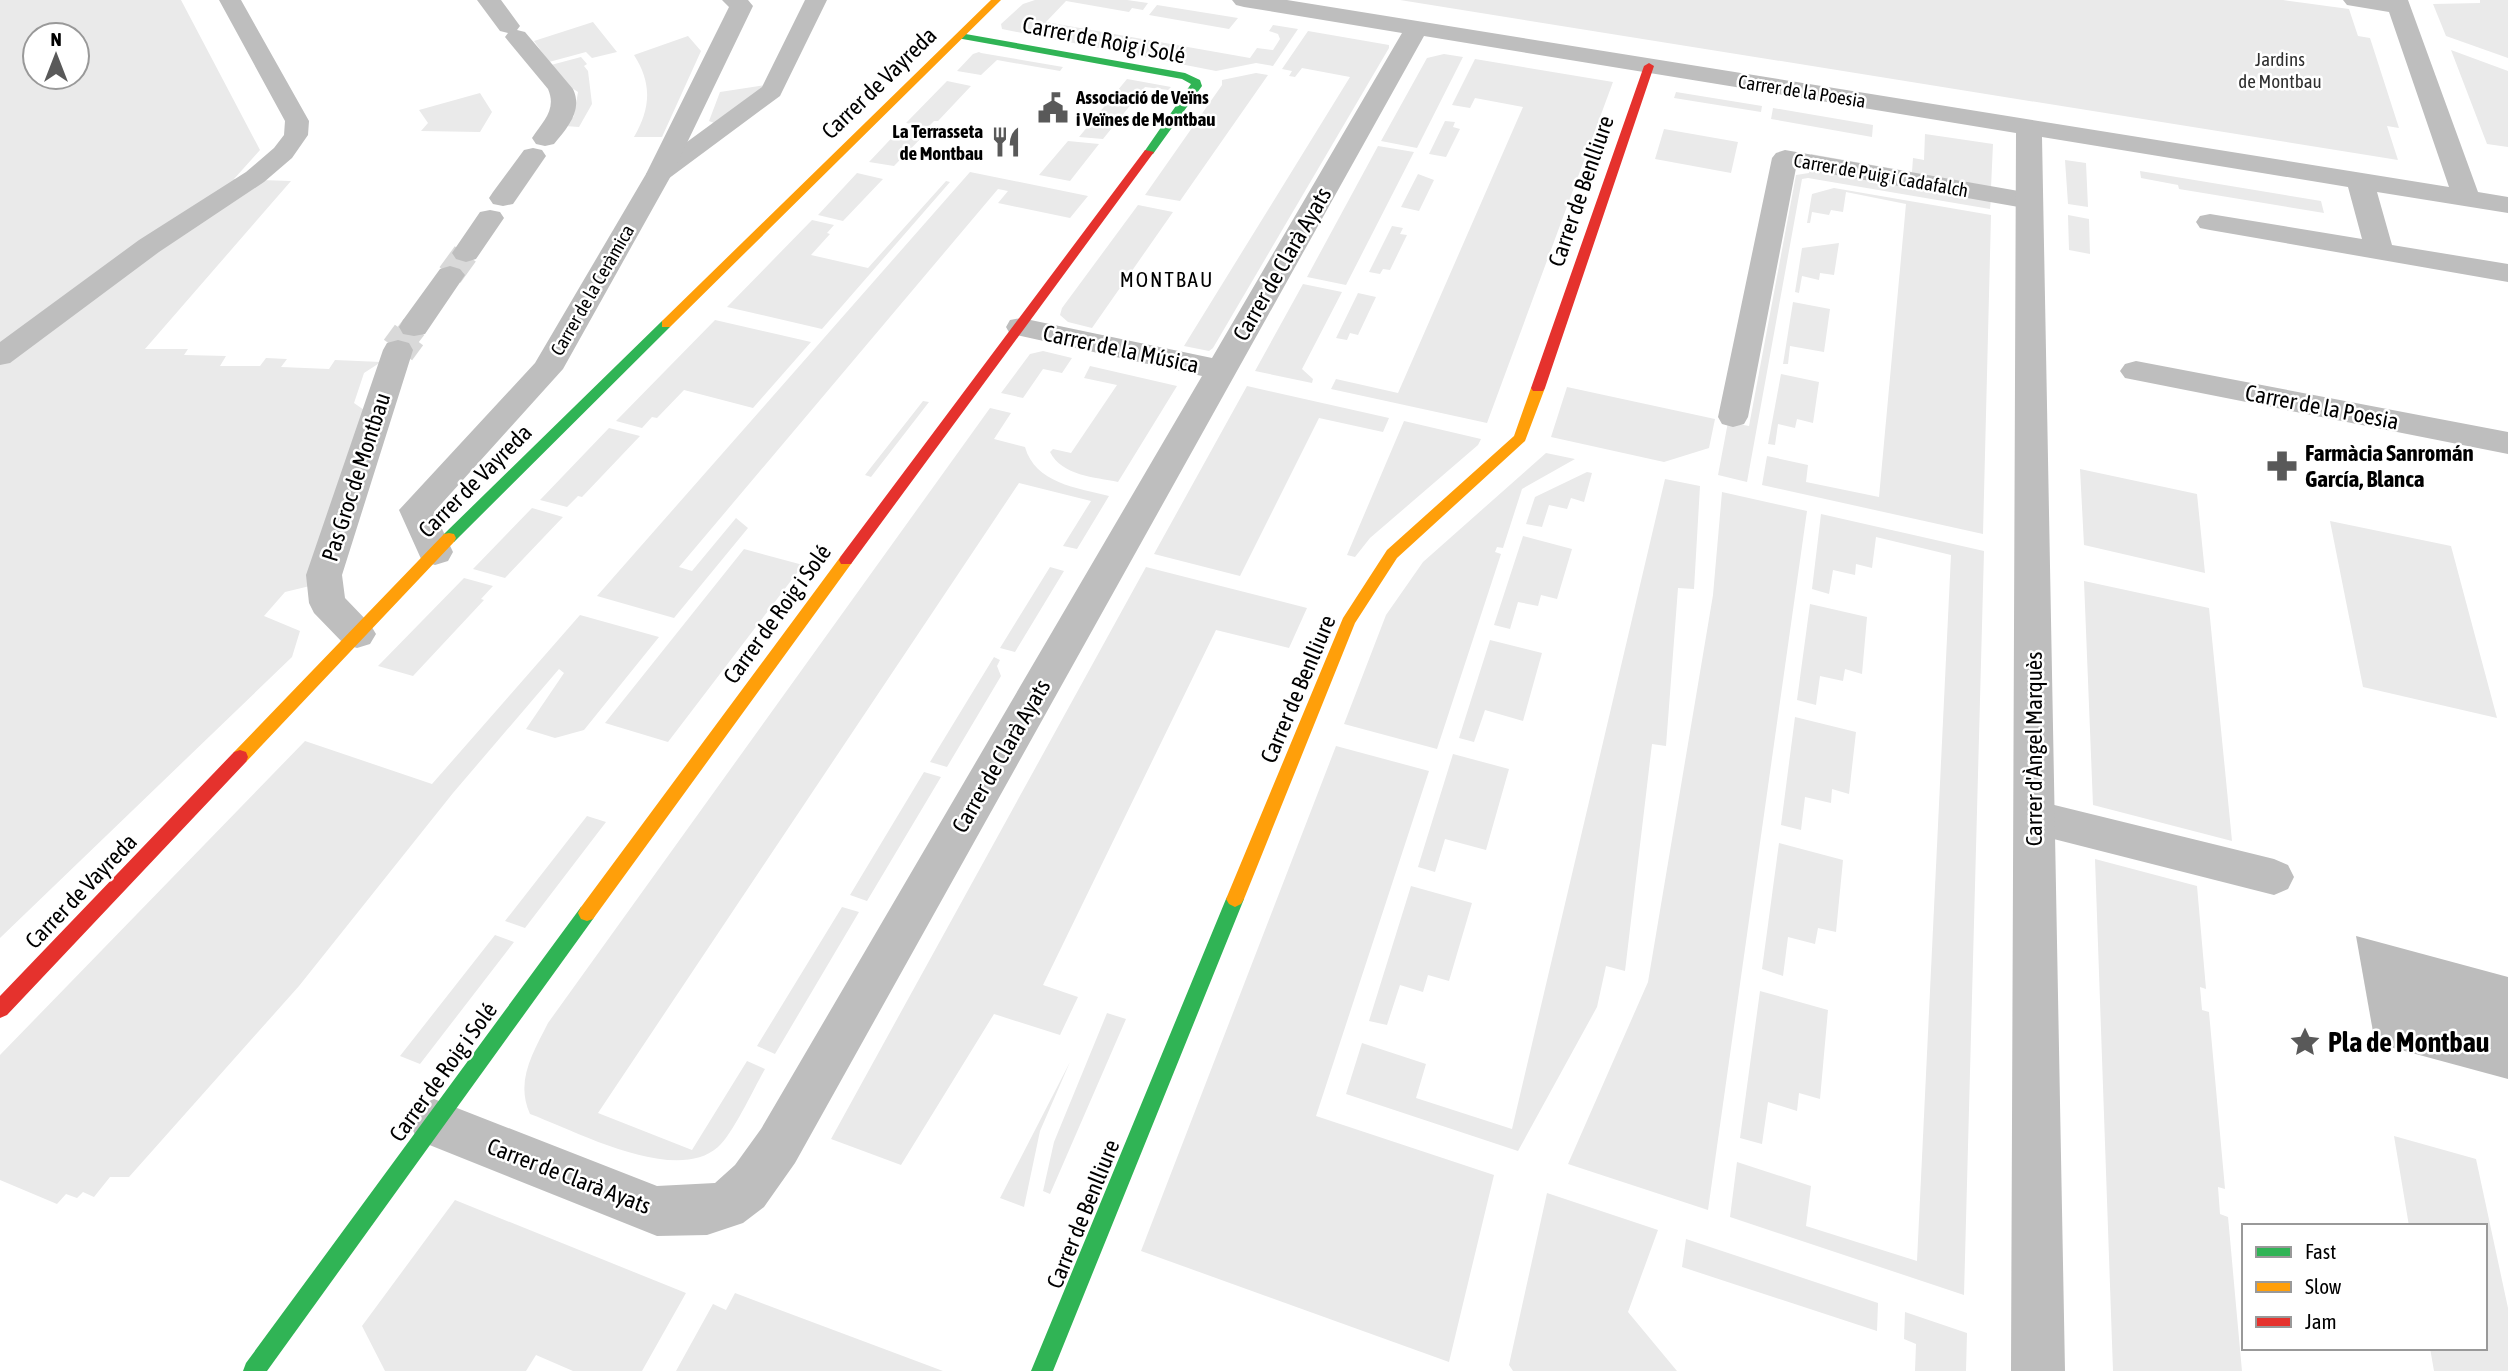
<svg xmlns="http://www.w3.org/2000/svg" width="2508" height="1371" font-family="'Asap Condensed',sans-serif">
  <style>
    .green { fill: #eaeaea; fill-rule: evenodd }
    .water { fill: #bcbcbc }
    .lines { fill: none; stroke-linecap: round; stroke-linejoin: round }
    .street-tunnel-far1 { stroke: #d9d9d9; stroke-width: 26; stroke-dasharray: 26 13; stroke-linecap: butt }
    .street-tunnel { stroke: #d9d9d9; stroke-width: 35; stroke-dasharray: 35 18; stroke-linecap: butt }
    .lane { fill: #bebebe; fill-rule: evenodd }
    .street { fill: #bebebe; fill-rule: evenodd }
    .fast { fill: #30b455; fill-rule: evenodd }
    .slow { fill: #ff9f0a; fill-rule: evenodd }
    .jam { fill: #e5322d; fill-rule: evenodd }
    .labels { text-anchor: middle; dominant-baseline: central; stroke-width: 5; stroke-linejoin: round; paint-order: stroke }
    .far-park-label { font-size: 19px; fill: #303030; stroke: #fff }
    .far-street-label { font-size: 19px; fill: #000; stroke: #fff }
    .far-poi-label { font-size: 19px; font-weight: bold; fill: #000; stroke: #fff; text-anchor: start }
    .far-quarter-label { font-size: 21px; letter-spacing: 2px; fill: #000; stroke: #fff }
    .street-label { font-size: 23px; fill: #000; stroke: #fff }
    .poi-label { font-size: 23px; font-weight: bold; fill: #000; stroke: #fff; text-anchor: start }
    .near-poi-label { font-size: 28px; font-weight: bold; fill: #000; stroke: #fff; text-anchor: start }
  </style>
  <rect width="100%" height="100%" fill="#fff"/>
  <path class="green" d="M0 0H181L260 150 234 179 291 181 145 349H188L184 355 226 356 220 366H260L266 358 287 359 281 367 329 369 335 360 381 362 364 373 354 403 367 412 314 585 285 592 264 616 300 631 292 657 0 938ZM35 35H77V77H35Z
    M1035 0H1127L1148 3 1143 10 1132 8 1129 12 1066 1 1046 22 1250 58 1257 48 1273 50 1280 39 1278 34 1269 31 1273 25 1298 29 1273 66 1256 63 1216 71 1002 29 1001 24 1023 4Z
    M1400 0H2283L2349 9 2358 36 2370 38 2399 128 2387 126 2398 160Z
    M2480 0H2508V58L2446 36 2433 4 2480 3Z
    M1157 5 1238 18 1229 29 1149 15Z
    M593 22 617 52 592 58 586 52 549 62 534 41Z
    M1308 31 1389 45V48L1213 348 1209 351 1184 346 1350 77 1302 68 1295 77 1289 76 1292 71 1282 69Z
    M688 36 701 51 662 137H634C651 108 652 83 634 55Z
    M2451 50 2508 71V147L2487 144Z
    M979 52 981 53 1063 67 1060 71 997 60 981 75 957 71 973 54Z
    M1444 54 1463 57 1417 148 1381 141 1427 58Z
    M581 57 587 64 584 66 588 71 592 104 579 127 565 126 574 116 578 92 566 84 551 65Z
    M1475 59 1613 82 1487 423 1331 389 1336 379 1398 393 1523 107 1475 98 1470 108 1452 105Z
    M1256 73 1268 75 1180 201 1145 195 1222 85V80Z
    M1127 79 1171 87 1168 90 1145 87 1103 139 1079 137Z
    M947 81 971 86 938 121H934L928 127 906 123Z
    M765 85 760 92 714 123 709 121 720 92Z
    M1676 92 1762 106 1761 112 1674 98Z
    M480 93 492 112 480 132 421 131 428 123 419 110Z
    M1773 108 1873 125 1872 137 1771 119Z
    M1445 121 1455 122 1453 127 1460 129 1446 157 1429 154Z
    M902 127 927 132 894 166 869 162Z
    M1664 129 1738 142 1731 173 1655 159Z
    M1925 134 1993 144 1991 188 1811 157V154L1912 172 1913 158 1924 160Z
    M1068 141 1099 144 1070 181 1039 175Z
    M1378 146 1414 152 1346 285 1307 277Z
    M2065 160 2086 163 2088 207 2068 204Z
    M1810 167 1991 198 1990 209 1808 178 1802 179 1747 482 1718 475 1728 422 1749 426 1796 175 1809 173Z
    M2140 171 2321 201 2324 213 2179 189 2178 185 2141 178Z
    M970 172 1088 196 1070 218 998 203 1008 191 998 189 679 567 692 571 736 518 748 528 674 618 597 596Z
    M857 173 883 179 843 221 818 215Z
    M1418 174 1434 180 1419 211 1401 207Z
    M946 181 950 182 822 329 727 307 812 220 834 225 827 233 830 234 811 255 868 268Z
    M1834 188 1991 215 1983 534 1762 485 1767 456 1808 465 1806 482 1879 497 1906 204 1846 192 1843 212 1831 210 1829 215 1812 212 1810 223H1807L1812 194Z
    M1138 205 1173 212 1092 328 1068 322 1060 315 1062 308Z
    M2068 215 2089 219 2090 254 2069 250Z
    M1392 226 1403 228 1400 234 1407 235 1390 270 1383 269 1380 274 1369 272Z
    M1839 243 1834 275 1820 273 1819 280 1802 276 1799 293 1795 292 1802 248Z
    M1303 284 1342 292 1302 369 1313 379 1312 383 1255 371Z
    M1358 293 1376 297 1358 335 1350 333 1347 340 1336 338Z
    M1793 302 1830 309 1824 352 1790 346 1788 364H1783Z
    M715 320 811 342 753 408 684 390 657 418 652 417 642 428 616 421Z
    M1043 351 1072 358 1062 373 1043 369 1023 398 1001 393 1030 354Z
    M1090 366 1177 386 1118 482C1095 477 1062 476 1050 452L1053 449 1071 453 1117 385 1084 378Z
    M1781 374 1819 382 1813 423 1797 419 1795 428 1778 424 1775 445 1768 444Z
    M1247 386 1389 418 1383 432 1319 418 1240 576 1154 554Z
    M1567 387 1715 419 1709 448 1664 462 1551 437Z
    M923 401 929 402 871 477 865 475Z
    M990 408 1011 413 994 439 1025 447C1035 483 1077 488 1109 496L1077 549 1063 546 1091 501 1019 483 598 1113 692 1150 747 1061 765 1069C754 1088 733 1134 718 1147 675 1185 576 1131 530 1114 515 1081 533 1053 548 1023Z
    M1404 421 1481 439 1478 445 1370 538 1355 557 1347 555Z
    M609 428 640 436 582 497 578 496 567 507 540 500Z
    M1546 453 1575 459 1522 489 1503 548 1497 547 1495 552 1501 554 1437 749 1344 724 1386 615 1423 562Z
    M2080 469 2197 494 2205 573 2084 545Z
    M1587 472 1592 473 1584 502 1571 498 1567 509 1549 505 1542 527 1526 524 1535 497Z
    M1665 479 1700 486 1694 589 1678 588 1666 746 1652 744 1625 971 1606 966 1597 1007 1518 1151 1346 1094 1362 1043 1426 1064 1416 1098 1512 1129Z
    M1722 492 1807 511 1708 1210 1568 1164 1648 982 1713 595Z
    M532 508 563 517 505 578 473 569Z
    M1821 514 1984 551 1964 1295 1730 1217 1737 1162 1811 1186 1806 1226 1917 1261 1951 555 1876 537 1872 568 1856 564 1855 575 1833 570 1829 594 1812 589Z
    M2330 521 2451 546 2497 718 2363 687Z
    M1523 536 1572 549 1557 599 1541 595 1538 606 1518 602 1510 629 1494 625Z
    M744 549 803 565 668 742 605 723Z
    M1050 567 1064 571 1015 652 1000 648Z
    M1146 567 1307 608 1289 648 1216 630 1043 985 1078 997 1060 1035 994 1014 901 1165 831 1139Z
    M464 578 493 586 481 599 484 600 413 676 378 666Z
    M2084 581 2209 608 2232 841 2093 805Z
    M1810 604 1867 617 1862 674 1845 669 1843 681 1820 676 1816 705 1797 700Z
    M580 615 659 637 584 730 555 738 526 729 564 673 559 669 453 793 299 986 129 1177H110L94 1197 83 1192 77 1198 66 1194 57 1204 0 1180V1055L305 741 432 784Z
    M1490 640 1542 653 1523 721 1485 710 1474 742 1459 738Z
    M994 657 1000 660 997 666 1001 676 947 767 930 762Z
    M1795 717 1856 732 1849 794 1832 789 1831 803 1805 797 1801 830 1781 825Z
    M1336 746 1429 771 1316 1116 1494 1175 1449 1362 1141 1251Z
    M1453 754 1509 769 1486 850 1445 839 1435 872 1418 867Z
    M924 772 941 777 867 901 850 895Z
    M587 816 606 822 525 928 505 921Z
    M1779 843 1843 860 1836 932 1818 928 1815 944 1788 937 1783 976 1762 969Z
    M2095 859 2197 886 2206 989 2200 987 2202 1010 2209 1012 2225 1189 2218 1187 2220 1214 2228 1217 2242 1371H2113Z
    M1411 886 1472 903 1449 981 1428 975 1423 992 1400 985 1387 1025 1369 1021Z
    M842 907 859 912 775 1054 757 1046Z
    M495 935 514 942 420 1064 400 1056Z
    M1760 991 1828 1010 1820 1099 1799 1093 1797 1111 1768 1102 1762 1144 1740 1138Z
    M1107 1013 1126 1019 1050 1194 1043 1191 1054 1142Z
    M1070 1062 1040 1131 1024 1207 1000 1198Z
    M2394 1136 2476 1159 2508 1308V1371H2434L2430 1348H2485V1226H2409Z
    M1547 1193 1658 1230 1628 1312 1677 1371H1513L1509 1365Z
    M455 1200 686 1293 642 1371H573L536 1355 526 1371H385L362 1326Z
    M1686 1239 1878 1303 1877 1331 1682 1267Z
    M735 1293 943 1371H676L713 1304 726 1310Z
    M1905 1312 1967 1333 1966 1371H1915L1916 1344 1904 1339Z"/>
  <path class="water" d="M2356 936 2508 977V1079L2375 1043Z"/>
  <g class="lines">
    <path class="street-tunnel-far1" d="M450 275 466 253
      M407 336 414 327"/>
    <path class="street-tunnel" d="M398 350 409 335"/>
    <path class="lane" d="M219 0H241L309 121 308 135 292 158 264 182 159 252 10 363 0 365V342L139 240 246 172 274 148 284 135 285 121Z
      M805 0H827L780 96 668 179 659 182 650 179 646 174 650 169 762 87Z
      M1785 150 2030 193 2039 195 2043 201 2039 207 2030 209 1796 168 1748 417 1744 424 1733 427 1722 424 1718 417 1772 158 1776 153Z
      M2034 800 2274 859 2288 865 2294 877 2288 889 2274 895 2034 834 2020 829 2014 817 2020 805Z"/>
    <path class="street" d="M477 0H501L520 26 517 30 525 32 573 89C583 110 568 127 554 144L545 146 536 144 532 138C543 121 557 110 548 89L509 42 505 37 508 33 500 31Z
      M722 0H748L753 6 672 174 563 369 434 512 453 552 448 561 435 565 422 561 399 510 535 363 646 174 729 7Z
      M1232 0H1287L2449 187 2389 12 2347 5 2343 0H2408L2478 192 2508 197V213L2377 192 2392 245 2508 264V282L2210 230 2200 228 2196 222 2200 216 2210 214 2362 239 2348 187 2042 137 2065 1371H2011L2016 133 1424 36 795 1163 764 1207 743 1223 707 1235 657 1236 417 1140 410 1123 417 1106 434 1099 657 1186 715 1183 735 1165 761 1129 1202 376 1021 336 1010 334 1006 327 1010 320 1021 318 1212 358 1402 33 1244 7 1236 5Z
      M533 148 542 150 546 156 513 204 503 206 493 204 489 198 493 192 524 150Z
      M490 210 500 212 504 218 476 259 466 262 456 259 452 253 480 212Z
      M450 266 460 269 465 275 425 334 414 336 403 334 399 327 403 320 440 269Z
      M398 340 409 343 413 350 342 575 345 598 370 624 376 634 370 644 357 648 344 644 314 613 309 603 306 575 383 350 387 343Z
      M2136 361 2508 432V454L2125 378 2120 371 2125 364Z"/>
    <path class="fast" d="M960 33 1185 73 1200 80 1202 86 1153 154 1149 155 1144 152 1191 84 1182 79 957 38 955 36Z
      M666 320 670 321V327L454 542H444L442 538 444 534 662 321Z
      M1235 891 1241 894 1244 899 1053 1371H1031L1226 899 1229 894Z
      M587 905 593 907 596 913 593 919 267 1371H243L246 1363 581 907Z"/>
    <path class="slow" d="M991 0H1001L670 327H662V321Z
      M1538 384 1545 388 1525 441 1397 558 1355 623 1244 899 1241 904 1235 907 1229 904 1226 899 1343 618 1387 550 1514 436 1531 388Z
      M449 533 454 534 456 538 454 542 246 762H234L232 757 234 752 444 534Z
      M846 555 851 556 853 560 851 564 593 919 587 921 581 919 578 913 581 907 841 556Z"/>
    <path class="jam" d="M1649 63 1654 66 1545 388 1543 391H1533L1531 388 1644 66Z
      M1145 150 1154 152 851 564H841L839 560 841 556Z
      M240 750 246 752 248 757 246 762 7 1015 0 1018V996L234 752Z"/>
  </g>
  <defs>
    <g id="civic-bare" transform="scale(2.415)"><path d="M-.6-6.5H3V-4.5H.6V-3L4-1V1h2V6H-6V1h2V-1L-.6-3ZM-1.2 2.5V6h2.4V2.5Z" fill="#595959" stroke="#fff" stroke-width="2.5" paint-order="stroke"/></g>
    <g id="restaurant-bare" transform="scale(2.415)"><path d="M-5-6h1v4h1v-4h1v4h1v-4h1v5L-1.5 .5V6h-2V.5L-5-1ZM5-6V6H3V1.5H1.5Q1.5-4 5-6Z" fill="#595959" stroke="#fff" stroke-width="2.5" paint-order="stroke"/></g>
    <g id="pharmacy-bare" transform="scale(2.415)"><path d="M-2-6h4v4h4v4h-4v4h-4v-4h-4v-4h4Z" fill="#595959" stroke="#fff" stroke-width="2.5" paint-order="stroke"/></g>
    <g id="sight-bare" transform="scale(2.415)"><path d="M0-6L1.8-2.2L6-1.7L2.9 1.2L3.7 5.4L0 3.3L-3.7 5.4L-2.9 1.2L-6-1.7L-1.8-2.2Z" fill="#595959" stroke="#fff" stroke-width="2.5" paint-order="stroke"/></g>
  </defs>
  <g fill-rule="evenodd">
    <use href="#civic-bare" x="1053" y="108"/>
    <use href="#restaurant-bare" x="1006" y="142"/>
    <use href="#pharmacy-bare" x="2282" y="466"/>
    <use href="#sight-bare" x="2305" y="1042"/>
  </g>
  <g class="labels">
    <g class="far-park-label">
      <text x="2280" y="59">Jardins<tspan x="2280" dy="22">de Montbau</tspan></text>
    </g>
    <g class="far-street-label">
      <text transform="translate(1802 91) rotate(9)">Carrer de la Poesia</text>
      <text transform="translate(1881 175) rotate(10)">Carrer de Puig i Cadafalch</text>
      <text transform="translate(592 290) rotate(-60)">Carrer de la Ceràmica</text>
    </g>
    <g class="far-poi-label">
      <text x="1076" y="97">Associació de Veïns<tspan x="1076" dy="22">i Veïnes de Montbau</tspan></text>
      <text x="983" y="131" text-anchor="end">La Terrasseta<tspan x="983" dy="22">de Montbau</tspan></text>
    </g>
    <g class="far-quarter-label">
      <text x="1167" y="279">MONTBAU</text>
    </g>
    <g class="street-label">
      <text transform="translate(1104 40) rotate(11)">Carrer de Roig i Solé</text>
      <text transform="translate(879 83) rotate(-44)">Carrer de Vayreda</text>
      <text transform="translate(1581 191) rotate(-71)">Carrer de Benlliure</text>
      <text transform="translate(1282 264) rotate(-60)">Carrer de Clarà Ayats</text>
      <text transform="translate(1121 349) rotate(12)">Carrer de la Música</text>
      <text transform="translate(2322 407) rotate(11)">Carrer de la Poesia</text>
      <text transform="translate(356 477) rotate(-72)">Pas Groc de Montbau</text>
      <text transform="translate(475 481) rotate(-45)">Carrer de Vayreda</text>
      <text transform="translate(777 614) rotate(-54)">Carrer de Roig i Solé</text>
      <text transform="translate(1298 689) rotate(-67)">Carrer de Benlliure</text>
      <text transform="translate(2034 749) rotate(-90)">Carrer d'Àngel Marquès</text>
      <text transform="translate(1001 756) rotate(-60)">Carrer de Clarà Ayats</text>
      <text transform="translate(81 891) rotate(-46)">Carrer de Vayreda</text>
      <text transform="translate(443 1072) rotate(-54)">Carrer de Roig i Solé</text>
      <text transform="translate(569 1176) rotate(21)">Carrer de Clarà Ayats</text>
      <text transform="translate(1083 1214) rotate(-68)">Carrer de Benlliure</text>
    </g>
    <g class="poi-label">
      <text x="2305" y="453">Farmàcia Sanromán<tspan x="2305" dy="26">García, Blanca</tspan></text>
    </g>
    <g class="near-poi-label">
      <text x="2328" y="1042">Pla de Montbau</text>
    </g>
  </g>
  <rect x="2242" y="1224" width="245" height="126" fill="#ffffff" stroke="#999999" stroke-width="2"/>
  <rect x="2256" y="1247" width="35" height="10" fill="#30b455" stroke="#999999" stroke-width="2"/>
  <text x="2305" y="1259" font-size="21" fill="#000000">Fast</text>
  <rect x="2256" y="1282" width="35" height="10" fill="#ff9f0a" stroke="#999999" stroke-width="2"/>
  <text x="2305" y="1294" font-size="21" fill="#000000">Slow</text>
  <rect x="2256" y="1317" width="35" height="10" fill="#e5322d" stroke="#999999" stroke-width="2"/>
  <text x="2305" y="1329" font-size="21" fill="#000000">Jam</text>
  <g transform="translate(56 56)"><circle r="33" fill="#ffffff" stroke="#999999" stroke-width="2"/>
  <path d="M0-5L12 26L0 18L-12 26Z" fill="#595959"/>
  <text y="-10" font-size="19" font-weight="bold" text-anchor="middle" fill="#000000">N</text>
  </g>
</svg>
